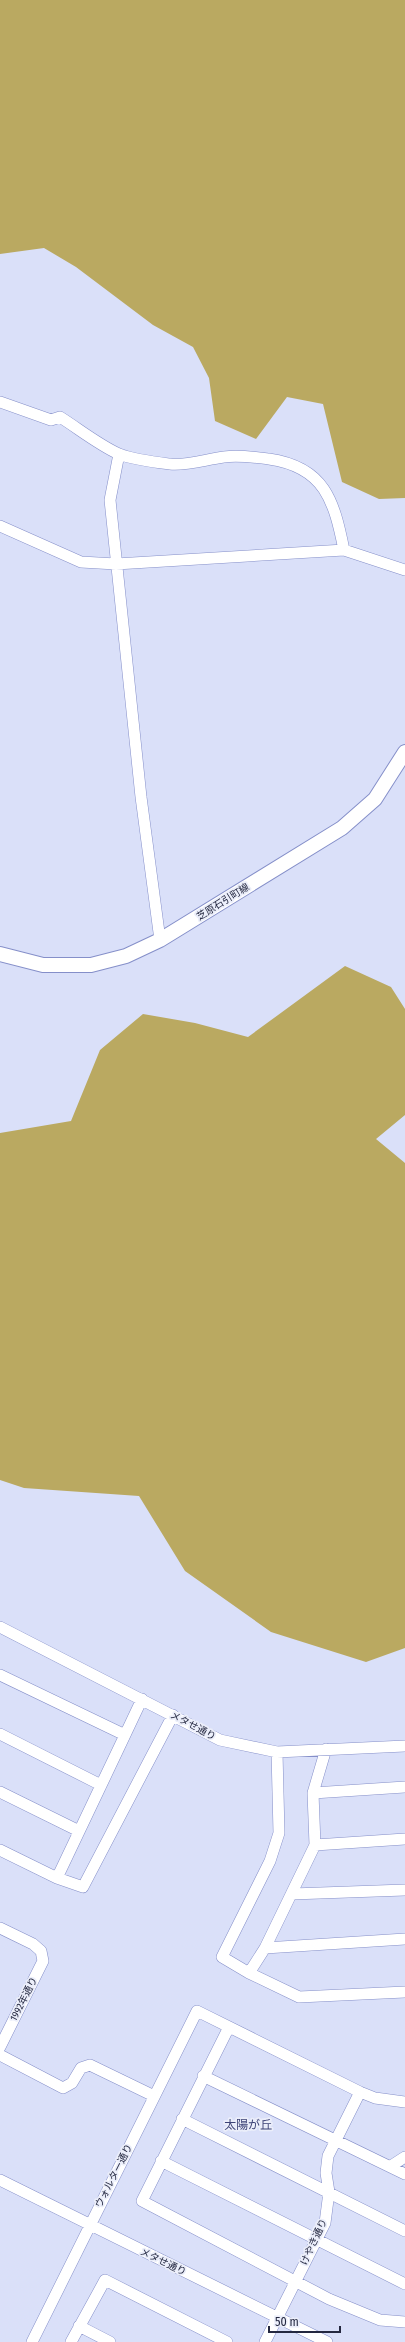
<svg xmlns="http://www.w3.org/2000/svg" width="405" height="2342" font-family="'Fira Sans Condensed','Noto Sans JP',sans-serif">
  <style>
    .forest { fill: #baa961 }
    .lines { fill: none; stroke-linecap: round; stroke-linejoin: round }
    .minor-casing { stroke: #858fc9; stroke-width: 12 }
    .major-casing { stroke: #858fc9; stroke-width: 16 }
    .minor { stroke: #fff; stroke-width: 11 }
    .major { stroke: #fff; stroke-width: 14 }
    .labels { text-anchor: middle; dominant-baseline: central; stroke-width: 3.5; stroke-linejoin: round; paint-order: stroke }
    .street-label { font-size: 10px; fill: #242840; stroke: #ebeefa }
    .quarter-label { font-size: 12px; fill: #3c4276; stroke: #ebeefa }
  </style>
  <rect width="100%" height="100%" fill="#dae0f9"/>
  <path class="forest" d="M0 0H405V498L379 499 342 482 323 404 287 397 256 439 215 421 209 378 193 347 153 325 76 267 44 248 0 254Z
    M345 966 391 987 405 1009V1115L376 1139 405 1163V1648L366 1662 271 1632 185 1571 139 1496 24 1488 0 1480V1133L71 1121 100 1050 143 1014 195 1023 248 1037Z"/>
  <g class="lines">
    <g class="minor-casing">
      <path id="minor" d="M0 402 51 420 60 417C79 429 99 445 119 454 135 460 153 462 170 464 186 466 207 459 224 457 239 455 253 457 269 459 325 467 334 501 344 550
        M119 454 110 500 141 797 160 940
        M0 526 81 562 116 564 344 550 405 570
        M0 1627 220 1740 277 1752 405 1746
        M0 1675 125 1735 57 1878
        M0 1734 101 1785
        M125 1735 142 1699
        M277 1752 279 1833 270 1861 222 1957 249 1973 299 1997 405 1992
        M0 1792 79 1831
        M313 1793 405 1787
        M315 1845 405 1839
        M0 1850 57 1878 83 1887 173 1715
        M292 1894 405 1890
        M0 1928 33 1944 41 1951 43 1961 0 2047
        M265 1948 405 1939
        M249 1973 265 1948 315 1845 313 1793 326 1749
        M229 2027 142 2201 329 2299 380 2320 405 2322
        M0 2055 63 2088 72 2083 81 2068 90 2065 154 2096
        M203 2076 405 2174
        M182 2119 405 2231
        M161 2161 405 2284
        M391 2166 405 2157
        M0 2180 327 2342
        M79 2326 110 2342
        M32 2342 197 2011 360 2092 375 2098 405 2102
        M71 2342 105 2280 227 2342
        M265 2342 325 2223 329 2192 326 2173 328 2156 360 2092"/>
    </g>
    <g class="major-casing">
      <path id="major" d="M0 954 43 965H91L126 956 160 940 342 828 375 799 405 752"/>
    </g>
    <use href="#minor" class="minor"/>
    <use href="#major" class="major"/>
  </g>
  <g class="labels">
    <g class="street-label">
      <text transform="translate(223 902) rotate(-32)">芝原石引町線</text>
      <text transform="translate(193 1726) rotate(28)">メタせ通り</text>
      <text transform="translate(24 1999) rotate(-63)">1992年通り</text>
      <text transform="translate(114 2176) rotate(-63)">ウォルター通り</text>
      <text transform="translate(314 2242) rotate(-65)">けやき通り</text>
      <text transform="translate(163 2262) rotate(26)">メタせ通り</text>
    </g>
    <g class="quarter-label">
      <text x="248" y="2125">太陽が丘</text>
    </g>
  </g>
  <path d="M269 2326v6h71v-6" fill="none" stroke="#242840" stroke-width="2"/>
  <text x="275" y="2326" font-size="12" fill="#242840" stroke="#ebeefa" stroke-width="3" paint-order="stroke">50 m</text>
</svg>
